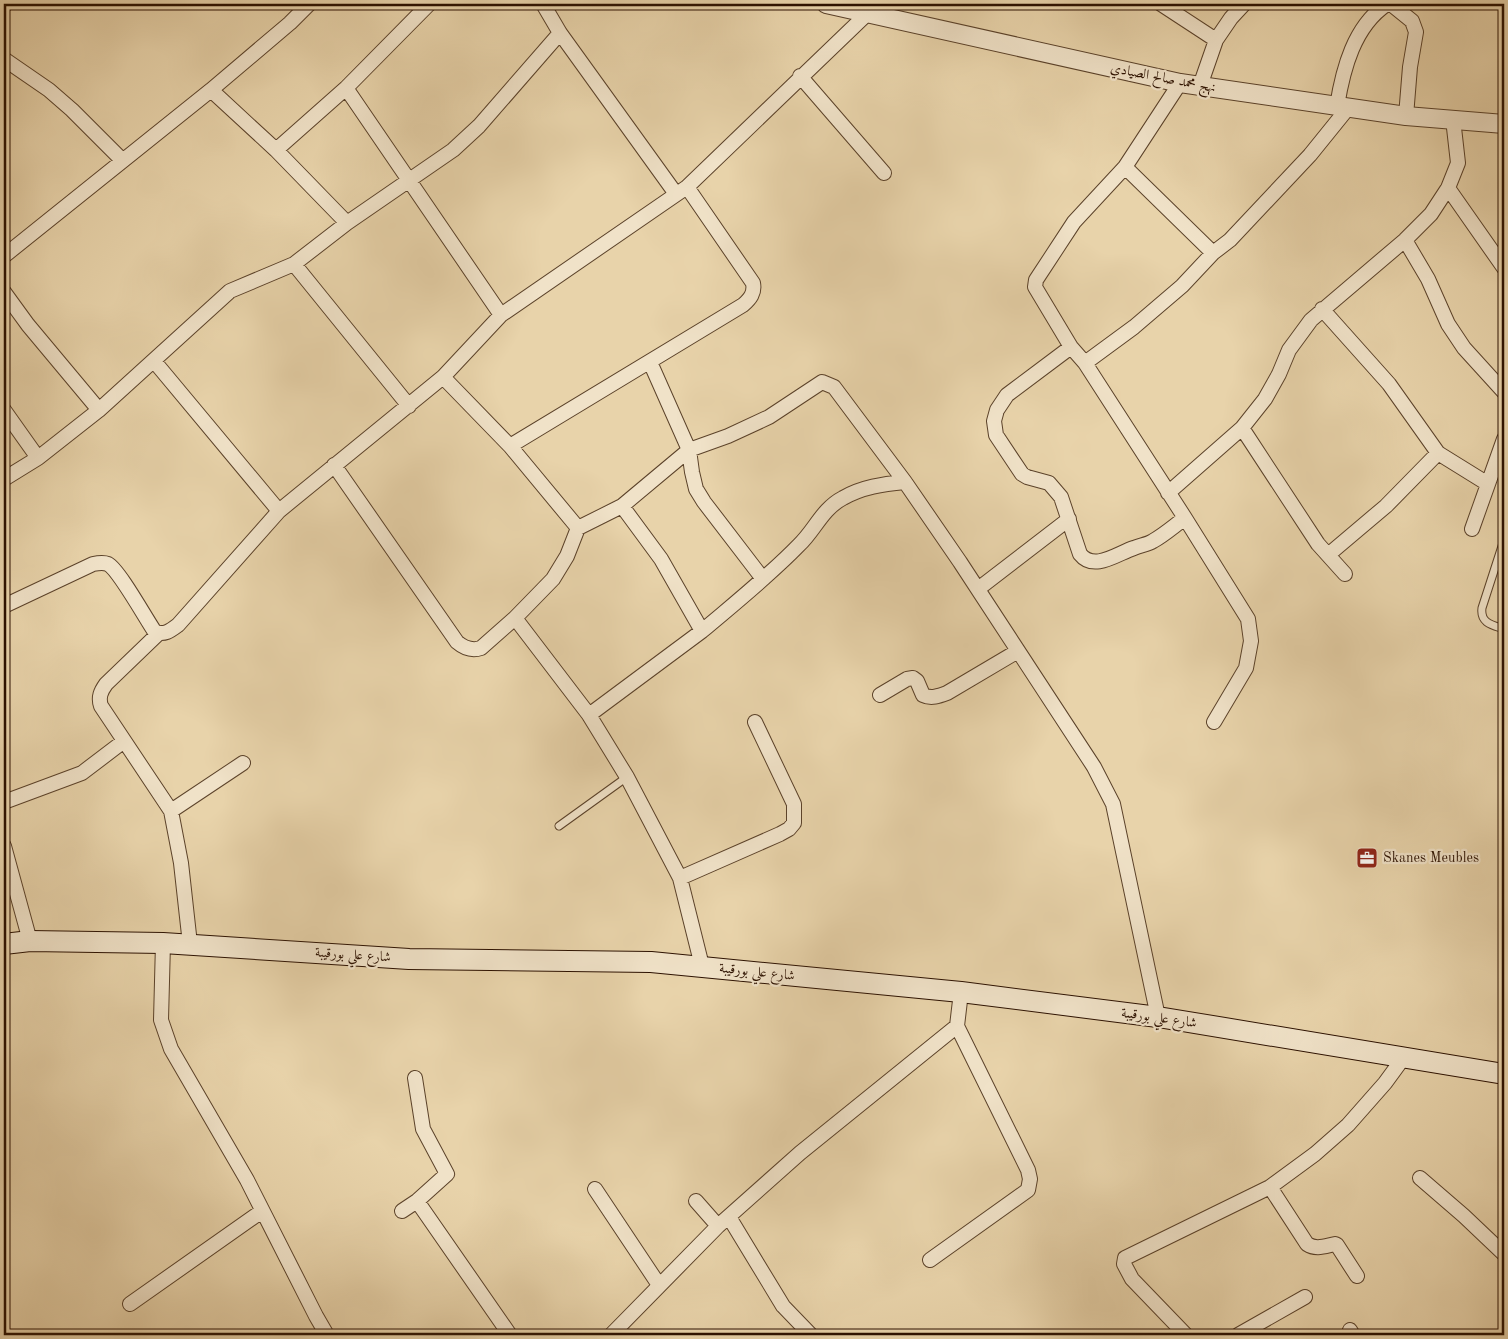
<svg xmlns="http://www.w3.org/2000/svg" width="1508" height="1339" font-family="'Old Standard TT',Amiri,serif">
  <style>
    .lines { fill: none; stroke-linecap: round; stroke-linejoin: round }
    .service-casing { stroke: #5b422a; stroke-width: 9 }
    .minor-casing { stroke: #5b422a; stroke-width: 16 }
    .tertiary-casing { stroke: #5b422a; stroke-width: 20 }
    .secondary-casing { stroke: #2c1100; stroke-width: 22 }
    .service { stroke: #f0e2c8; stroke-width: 7 }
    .minor { stroke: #f0e2c8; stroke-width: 14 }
    .tertiary { stroke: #f0e2c8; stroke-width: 18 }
    .secondary { stroke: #f0e2c8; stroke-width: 20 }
    .labels { text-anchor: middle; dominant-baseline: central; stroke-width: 4.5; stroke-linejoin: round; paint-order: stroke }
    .street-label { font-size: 14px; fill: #2c1100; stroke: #f0e2c8 }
    .poi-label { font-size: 14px; fill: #2c1100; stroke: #f0e2c8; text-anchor: start }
  </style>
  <rect width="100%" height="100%" fill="#e8d3aa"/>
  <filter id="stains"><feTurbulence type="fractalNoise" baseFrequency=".004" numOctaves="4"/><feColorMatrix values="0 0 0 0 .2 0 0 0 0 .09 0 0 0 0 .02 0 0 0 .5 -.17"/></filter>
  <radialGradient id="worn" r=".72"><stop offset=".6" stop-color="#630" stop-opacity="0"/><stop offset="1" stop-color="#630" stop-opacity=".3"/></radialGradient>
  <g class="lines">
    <g class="service-casing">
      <path id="service" d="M1504 540 1482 608C1480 623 1492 625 1504 629
        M559 826 627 777"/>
    </g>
    <g class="minor-casing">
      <path id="minor" d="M543 4 560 33 676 194
        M1161 4 1216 40
        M1391 4 1412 21 1416 32 1410 67 1406 116
        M4 5 6 4
        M4 59 49 90 72 110 122 160
        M800 76 884 173
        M1180 83 1125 167 1074 222 1036 280 1035 287 1071 347 1085 363 1185 518 1248 619 1251 641 1246 668 1214 722
        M1200 86 1216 40 1231 18 1244 4
        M346 88 501 315
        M211 90 276 150 347 223
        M1337 106C1343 69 1354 26 1387 4
        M276 150 346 88 429 4
        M1125 167 1213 253 1230 240 1310 155 1348 108
        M1448 188 1504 268
        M1405 240 1428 279 1448 324 1464 348 1504 392
        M4 256 211 90 290 23 309 4
        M294 264 409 406
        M4 292 28 325 99 410
        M1322 309 1389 384 1438 453 1488 484
        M1071 347 1007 395 997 410 994 421 996 435 1022 474 1027 477 1049 483 1061 497 1080 554C1094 572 1118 553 1134 548 1140 545 1147 545 1153 541 1164 535 1174 526 1185 518
        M154 361 279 511
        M650 362 689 450 692 472 696 489 704 502 763 579
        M1085 363 1134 327 1182 286 1213 253
        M443 377 510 446 578 528 622 506 689 450 728 436 769 417 822 382 834 387 905 482 960 562 1094 767 1113 804 1158 1017
        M4 410 38 458
        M1242 428 1318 544 1345 574
        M510 446 743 305C750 299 755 293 753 283L687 187
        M334 465 457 642C464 648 472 651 481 648L515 618 589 715 627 777 680 878 702 966
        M4 479 38 458 99 410 230 291 294 264 347 223 453 150 479 126 560 33
        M1168 493 1242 428 1265 399 1279 374 1289 350 1311 320 1405 240 1431 214 1448 188 1458 163 1453 119
        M622 506 661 559 702 631C735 603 769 576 799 545 815 530 822 509 843 498 862 487 883 484 905 482
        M1472 529 1504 439
        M1328 555 1386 506 1438 453
        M978 589 1069 519
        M4 606 93 564C98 563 103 562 108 564 119 570 146 619 155 632 165 635 170 631 178 625L279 511 443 377 501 315 687 187 869 12
        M515 618 553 579 567 556 578 528
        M159 633 106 684C101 691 98 697 101 706L171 811 181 863 190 944
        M880 695 907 679 913 678 917 681 923 695C931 699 939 696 947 693L1018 651
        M589 715 702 631
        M4 802 82 773 124 741
        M171 811 243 763
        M4 846 30 941
        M680 878 780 834 789 829 794 823V804L755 722
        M163 943 161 1020 171 1049 247 1180 316 1316 327 1335
        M1420 1178 1464 1216 1504 1254
        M1270 1187 1307 1244C1316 1250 1325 1246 1335 1244L1337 1245 1357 1276
        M595 1189 659 1285
        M417 1201 510 1335
        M696 1201 718 1226
        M402 1211 417 1201 447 1174 423 1129 415 1078
        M729 1217 783 1306 811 1335
        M930 1260 1028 1190 1030 1179 1028 1170 957 1026 961 992
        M130 1304 262 1211
        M1350 1330 1353 1335
        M611 1335 718 1226 800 1153 957 1026
        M1186 1335 1132 1279 1124 1264 1125 1258 1270 1187 1315 1154 1348 1125 1385 1083 1404 1057
        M1238 1335 1305 1297"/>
    </g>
    <g class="tertiary-casing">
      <path id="tertiary" d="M826 4 1180 83 1406 116 1504 124"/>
    </g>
    <g class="secondary-casing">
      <path id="secondary" d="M4 944 30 941 163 943 409 959 651 962 961 992 1158 1017 1504 1074"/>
    </g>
    <use href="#service" class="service"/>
    <use href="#minor" class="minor"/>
    <use href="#tertiary" class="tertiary"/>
    <use href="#secondary" class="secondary"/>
  </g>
  <defs>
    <g id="office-square" transform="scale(1.125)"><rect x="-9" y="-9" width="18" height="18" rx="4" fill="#8f2418" stroke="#f0e2c8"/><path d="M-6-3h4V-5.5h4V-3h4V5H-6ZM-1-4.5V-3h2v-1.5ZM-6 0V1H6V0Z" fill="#fff"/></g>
  </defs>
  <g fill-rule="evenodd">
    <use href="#office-square" x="1367" y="858"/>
  </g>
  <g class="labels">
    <g class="street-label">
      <text transform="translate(1163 78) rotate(11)">نهج محمد صالح الصيادي</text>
      <text transform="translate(353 955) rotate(4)">شارع علي بورقيبة</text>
      <text transform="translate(757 972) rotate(6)">شارع علي بورقيبة</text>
      <text transform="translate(1159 1018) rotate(8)">شارع علي بورقيبة</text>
    </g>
    <g class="poi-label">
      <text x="1383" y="858">Skanes Meubles</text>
    </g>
  </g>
  <rect width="1508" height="1339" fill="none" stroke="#e8d3aa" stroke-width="20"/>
  <rect x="5" y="5" width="1498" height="1329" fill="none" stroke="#2c1100" stroke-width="2.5"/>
  <rect x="10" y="10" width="1488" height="1319" fill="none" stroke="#2c1100"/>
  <rect width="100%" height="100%" filter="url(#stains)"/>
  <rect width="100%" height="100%" fill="url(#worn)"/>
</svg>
